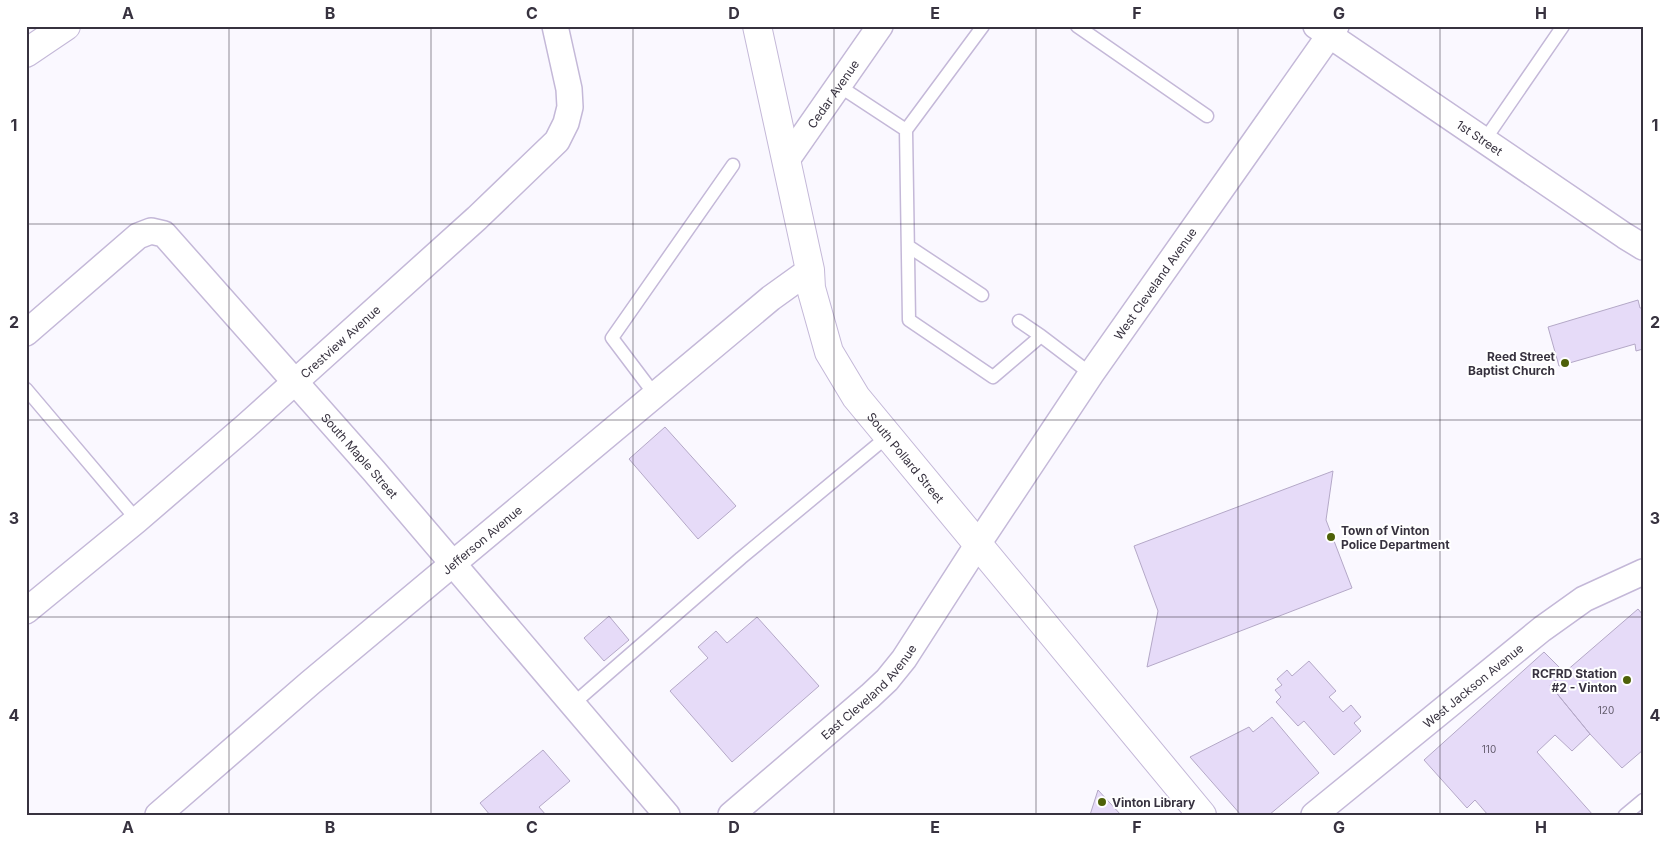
<svg xmlns="http://www.w3.org/2000/svg" width="1669" height="841" font-family="Inter,sans-serif">
  <style>
    .building { fill: #e6dbf8; stroke: #b4a8c7 }
    .lines { fill: none; stroke-linecap: round; stroke-linejoin: round }
    .lane-casing { stroke: #c4b8d8; stroke-width: 15 }
    .street-casing { stroke: #c4b8d8; stroke-width: 28 }
    .secondary-casing { stroke: #c4b8d8; stroke-width: 30 }
    .primary-casing { stroke: #c4b8d8; stroke-width: 30 }
    .lane { stroke: #fff; stroke-width: 12 }
    .street { stroke: #fff; stroke-width: 25 }
    .secondary { stroke: #fff; stroke-width: 28 }
    .primary { stroke: #fff; stroke-width: 28 }
    .grid { fill: none; stroke: #37323f; stroke-width: 1; stroke-opacity: 0.55 }
    .poi-dot { fill: #4e6109; stroke: #fff; stroke-width: 2 }
    .labels { text-anchor: middle; dominant-baseline: central; stroke-width: 4; stroke-linejoin: round; paint-order: stroke }
    .number-label { font-size: 10px; fill: #635c6d }
    .street-label { font-size: 12px; fill: #37323f; stroke: #fff }
    .poi-label { font-size: 12px; font-weight: bold; fill: #37323f; stroke: #fff; text-anchor: end }
    .neatline { fill: none; stroke: #37323f; stroke-width: 2 }
    .grid-label { font-size: 16px; text-anchor: middle; font-weight: bold; fill: #37323f }
  </style>
  <rect width="100%" height="100%" fill="#faf8ff"/>
  <path class="building" d="M1638 300 1640 308H1643V349L1636 351 1635 344 1559 366 1548 327Z
    M665 427 736 506 698 539 629 459Z
    M1333 471 1326 520 1352 588 1147 667 1158 611 1134 546Z
    M1638 609 1643 615V750L1622 768 1590 734 1550 685Z
    M609 616 629 640 604 661 584 638Z
    M757 617 819 686 732 762 670 691 708 658 698 647 716 631 727 643Z
    M1544 652 1565 673 1550 685 1590 734 1572 751 1555 735 1537 752 1593 815H1488L1475 800 1467 808 1424 760Z
    M1309 661 1336 691 1329 697 1343 712 1351 705 1361 717 1354 723 1361 731 1334 755 1304 721 1298 726 1276 702 1281 697 1275 690 1282 685 1277 679 1287 670 1292 676Z
    M1272 717 1319 773 1269 815H1241L1190 757 1249 727 1253 732Z
    M543 750 570 781 539 807 546 815H490L480 803Z
    M1098 790 1121 815H1090Z"/>
  <g class="lines">
    <g class="lane-casing">
      <path id="lane" d="M983 26 906 130 909 320 993 377 1041 336 1091 374
        M1077 26 1207 116
        M839 86 906 130
        M1484 141 1563 26
        M908 246 982 295
        M1019 321 1041 336
        M26 389 137 520
        M655 395 612 338 733 165
        M573 704 741 558 888 436
        M1625 815 1643 800"/>
    </g>
    <g class="street-casing">
      <g id="street">
        <path id="s1" d="M1316 26 1625 236 1643 247"/>
        <path id="s2" d="M786 161 880 26"/>
        <path id="s3" d="M26 333 138 236 151 231 164 234 374 471 667 815"/>
        <path id="s4" d="M26 611 137 520 246 426 477 218 557 141 566 123 570 107 569 89 555 26"/>
        <path id="s5" d="M158 815 310 683 771 298 810 270"/>
        <path id="s6" d="M731 815 870 696 887 680 904 659 978 544 1091 374 1336 26"/>
        <path id="s7" d="M1314 815 1542 629 1584 599 1643 572"/>
      </g>
    </g>
    <g class="secondary-casing">
      <g id="secondary">
        <path id="s8" d="M757 26 810 270 811 288 829 352 856 397 1202 815"/>
      </g>
    </g>
    <g class="primary-casing">
      <path id="primary" d="M26 53 66 26"/>
    </g>
    <use href="#lane" class="lane"/>
    <use href="#street" class="street"/>
    <use href="#secondary" class="secondary"/>
    <use href="#primary" class="primary"/>
  </g>
  <path class="grid" d="M229 26V815M431 26V815M633 26V815M834 26V815M1036 26V815M1238 26V815M1440 26V815M26 224H1643M26 420H1643M26 617H1643"/>
  <g class="poi-dot">
    <circle cx="1565" cy="363" r="5"/>
    <circle cx="1331" cy="537" r="5"/>
    <circle cx="1627" cy="680" r="5"/>
    <circle cx="1102" cy="802" r="5"/>
  </g>
  <g class="labels">
    <g class="number-label">
      <text x="1606" y="710">120</text>
      <text x="1489" y="749">110</text>
    </g>
    <g class="street-label">
      <text stroke="none"><textPath href="#s2" startOffset="82">Cedar Avenue</textPath></text>
      <text stroke="none"><textPath href="#s1" startOffset="198">1st Street</textPath></text>
      <text stroke="none"><textPath href="#s6" startOffset="685">West Cleveland Avenue</textPath></text>
      <text stroke="none"><textPath href="#s4" startOffset="414">Crestview Avenue</textPath></text>
      <text stroke="none"><textPath href="#s3" startOffset="471">South Maple Street</textPath></text>
      <text stroke="none"><textPath href="#s8" startOffset="465">South Pollard Street</textPath></text>
      <text stroke="none"><textPath href="#s5" startOffset="425">Jefferson Avenue</textPath></text>
      <text stroke="none"><textPath href="#s7" startOffset="205">West Jackson Avenue</textPath></text>
      <text stroke="none"><textPath href="#s6" startOffset="185">East Cleveland Avenue</textPath></text>
    </g>
    <g class="poi-label">
      <text x="1555" y="356">Reed Street<tspan x="1555" dy="14">Baptist Church</tspan></text>
      <text x="1341" y="530" text-anchor="start">Town of Vinton<tspan x="1341" dy="14">Police Department</tspan></text>
      <text x="1617" y="673">RCFRD Station<tspan x="1617" dy="14">#2 - Vinton</tspan></text>
      <text x="1112" y="802" text-anchor="start">Vinton Library</text>
    </g>
  </g>
  <rect width="1669" height="841" fill="none" stroke="#ffffff" stroke-width="55"/>
  <rect x="28" y="28" width="1614" height="786" class="neatline"/>
  <g class="grid-label">
    <text x="128" y="19">A</text>
    <text x="330" y="19">B</text>
    <text x="532" y="19">C</text>
    <text x="734" y="19">D</text>
    <text x="935" y="19">E</text>
    <text x="1137" y="19">F</text>
    <text x="1339" y="19">G</text>
    <text x="1541" y="19">H</text>
    <text x="14" y="131">1</text>
    <text x="1655" y="131">1</text>
    <text x="14" y="328">2</text>
    <text x="1655" y="328">2</text>
    <text x="14" y="524">3</text>
    <text x="1655" y="524">3</text>
    <text x="14" y="721">4</text>
    <text x="1655" y="721">4</text>
    <text x="128" y="833">A</text>
    <text x="330" y="833">B</text>
    <text x="532" y="833">C</text>
    <text x="734" y="833">D</text>
    <text x="935" y="833">E</text>
    <text x="1137" y="833">F</text>
    <text x="1339" y="833">G</text>
    <text x="1541" y="833">H</text>
  </g>
</svg>
